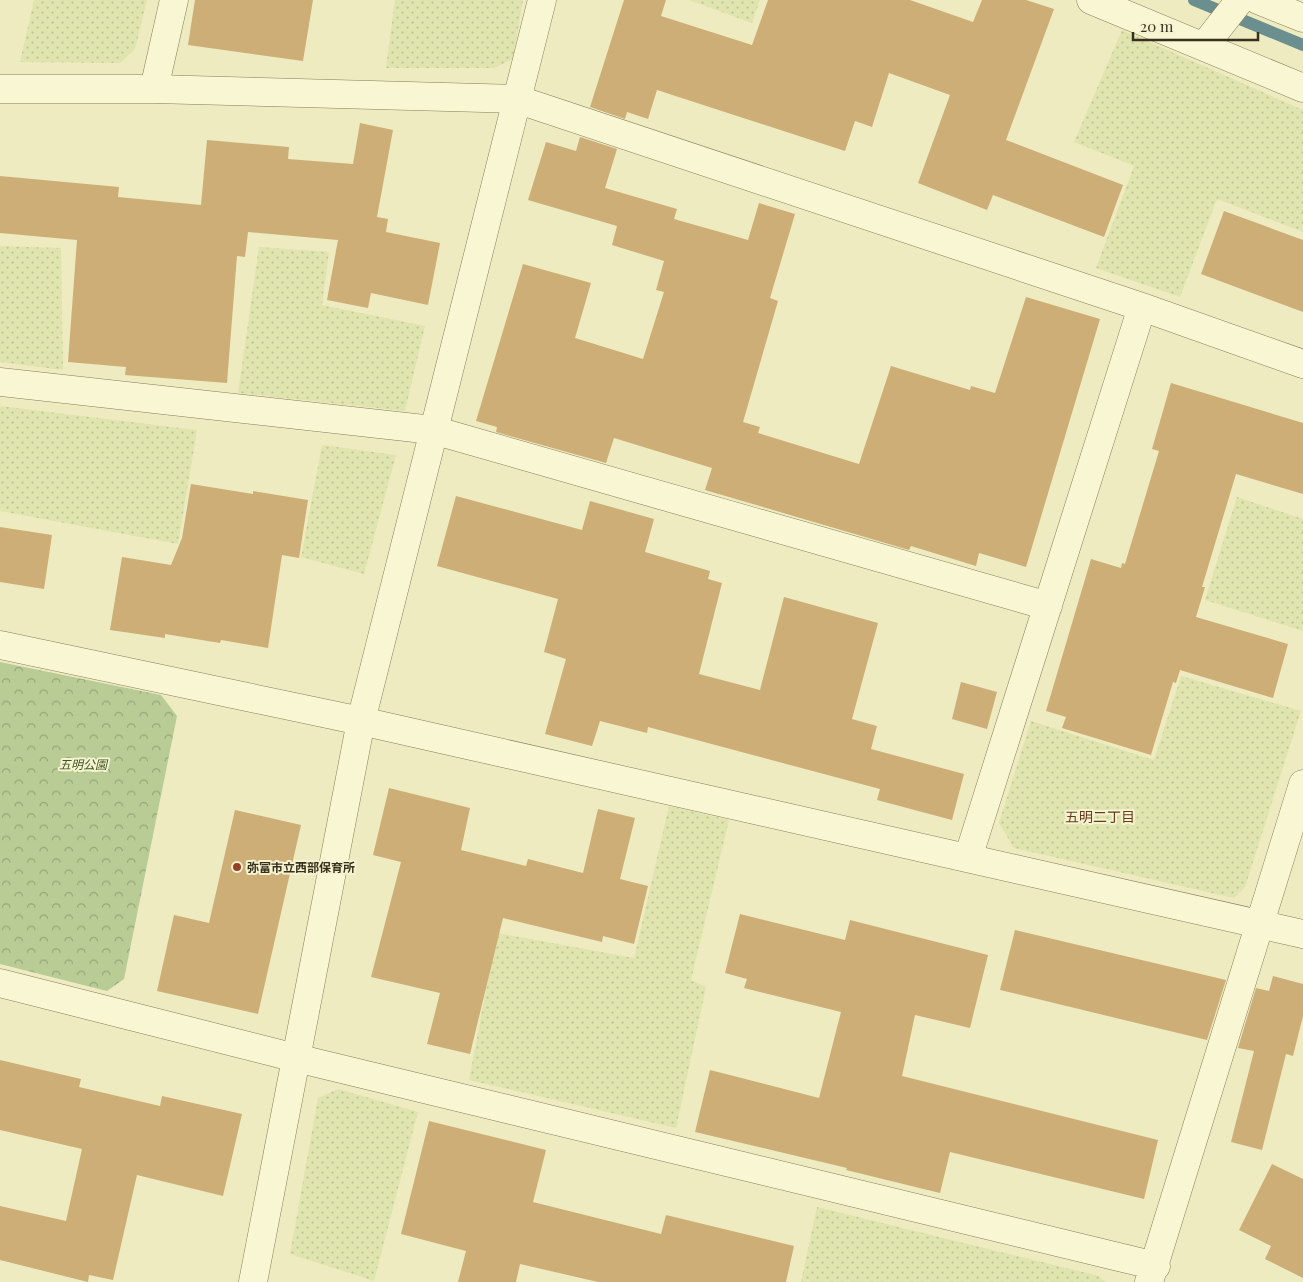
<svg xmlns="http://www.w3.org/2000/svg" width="1303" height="1282" font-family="'Playfair Display','Noto Sans JP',serif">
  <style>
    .farmland { fill: url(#farmland-dots) }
    .forest { fill: url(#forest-crowns) }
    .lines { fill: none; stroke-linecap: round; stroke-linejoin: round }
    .stream { stroke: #6b8f8e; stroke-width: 12 }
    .building { fill: #cdae76 }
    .minor-casing { stroke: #887c58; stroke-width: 29 }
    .tertiary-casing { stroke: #887c58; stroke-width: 29 }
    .minor { stroke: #f9f6d4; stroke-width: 28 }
    .tertiary { stroke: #f9f6d4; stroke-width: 28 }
    .poi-dot { fill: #974028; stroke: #f6f3d1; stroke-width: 2 }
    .labels { text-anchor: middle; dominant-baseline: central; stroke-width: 4; stroke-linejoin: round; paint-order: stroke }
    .park-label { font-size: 12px; font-style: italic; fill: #3d5423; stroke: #f6f3d1 }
    .poi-label { font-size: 12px; font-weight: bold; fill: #37301d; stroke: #f6f3d1; text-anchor: start }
    .neighbourhood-label { font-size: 14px; fill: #643c1c; stroke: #f6f3d1 }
  </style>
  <defs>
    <pattern id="farmland-dots" width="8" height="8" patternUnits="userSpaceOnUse" patternTransform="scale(1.25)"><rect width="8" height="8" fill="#e0e4ae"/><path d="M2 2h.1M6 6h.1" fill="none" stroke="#c1c495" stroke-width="1.8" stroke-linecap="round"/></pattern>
    <pattern id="forest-crowns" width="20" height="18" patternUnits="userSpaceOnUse" patternTransform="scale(1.25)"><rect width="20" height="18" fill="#b9cc95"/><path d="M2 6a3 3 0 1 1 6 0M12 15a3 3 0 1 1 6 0" fill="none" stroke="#97a679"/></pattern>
  </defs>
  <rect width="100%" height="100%" fill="#eeebc1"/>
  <path class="farmland" d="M34 0H147L135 49 120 63 20 62Z
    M395 0H523L513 59 494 68H386Z
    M689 0H760L752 23Z
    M1122 30 1303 110V232L1217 199 1180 297 1096 268 1134 166 1074 142Z
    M0 246 61 248 63 370 0 362Z
    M259 247 329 252 322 305 425 326 405 411 238 393Z
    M0 406 197 430 178 544 0 511Z
    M322 445 396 455 364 574 301 557Z
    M1237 497 1303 519V631L1205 600Z
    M1181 676 1301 711 1245 887 1234 898 1014 848 999 823 1031 721 1154 760Z
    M669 806 729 820 691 980 706 987 676 1128 469 1080 497 933 634 958Z
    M338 1089 418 1112 374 1281 290 1254 318 1098Z
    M817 1207 1099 1276 1105 1282H801Z"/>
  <path class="forest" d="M0 662 161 695 177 716 124 979 107 991 0 964Z"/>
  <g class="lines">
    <path class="stream" d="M1194 0 1303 45"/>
  </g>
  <path class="building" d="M195 0H313L303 61 188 45Z
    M624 0H666L661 16 752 45 768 0H910L973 22 982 0H1026L1054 9 1006 140 1123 185 1104 237 993 195 987 210 918 183 950 95 889 73 872 127 855 121 845 151 657 90 648 119 627 112 625 119 590 107Z
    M360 123 393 130 377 217 388 219 386 232 440 243 428 305 371 293 368 308 327 300 338 240 248 232 245 257 237 256 227 383 125 375 126 367 68 362 77 240 0 233V176L119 187 118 197 201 205 207 140 289 147 288 159 353 164Z
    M580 137 617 149 605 188 677 209 674 219 748 240 759 203 795 214 770 298 778 301 743 422 760 427 758 433 859 464 891 366 970 390 971 386 995 393 1026 297 1100 319 1026 567 979 553 976 566 911 546 909 550 705 490 712 468 614 438 606 463 496 432 497 427 476 421 523 264 591 283 575 338 643 359 664 292 656 290 664 261 612 245 617 226 528 200 546 142 576 151Z
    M1224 211 1303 240V312L1201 274Z
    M1171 383 1303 423V494L1236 474 1202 587H1205L1196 617 1288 644 1273 698 1180 670 1176 683 1173 682 1151 755 1062 728 1066 717 1046 711 1091 559 1121 568 1122 563 1125 564 1159 451 1152 449Z
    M191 484 253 494V491L308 500 299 558 282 555 268 648 221 640 220 643 165 634V638L110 630 122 557 171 565 182 538Z
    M456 496 582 530 590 501 654 519 645 552 710 571 708 579 722 583 699 674 760 690 784 597 878 623 852 719 877 726 871 749 964 774 952 820 877 800 880 789 648 727 647 733 600 721 592 746 545 734 566 659 544 652 558 599 437 566Z
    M0 527 52 535 44 589 0 582Z
    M961 682 997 692 987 729 952 719Z
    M389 788 470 808 461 850 526 866 528 859 583 873 598 809 635 818 620 879 648 886 634 944 603 936 602 942 503 918 470 1054 427 1044 440 993 371 977 401 862 373 855Z
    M235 810 301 825 258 1014 157 991 174 915 209 923Z
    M740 914 845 940 850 920 988 955 970 1028 915 1015 902 1076 1158 1140 1144 1199 950 1152 940 1193 846 1170 847 1168 695 1132 710 1070 819 1098 841 1012 744 988 747 979 725 973Z
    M1015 930 1226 980 1207 1040 1000 990Z
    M1273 976 1303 984V1016L1293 1056 1286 1054 1262 1150 1231 1142 1254 1051 1238 1048 1256 988 1269 991Z
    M0 1060 81 1079 79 1087 160 1106 162 1096 242 1114 223 1196 137 1175 113 1280 89 1275 88 1282 0 1260V1206L66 1221 82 1149 0 1130Z
    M429 1121 546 1150 533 1202 661 1234 666 1215 794 1246 786 1282H598L520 1264 516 1282H458L466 1251 401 1234Z
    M1272 1164 1303 1179V1278L1265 1259 1271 1246 1239 1230Z"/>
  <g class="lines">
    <g class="minor-casing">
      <path id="minor" d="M1091 0 1303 88
        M1258 0 1303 18
        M1204 46 1240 0
        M0 89H154L516 99 1142 307 1303 364
        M154 89 174 0
        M0 382 433 430 1048 606
        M0 645 361 721 1303 934
        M968 858 1142 307
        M0 983 296 1058 1156 1266
        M1149 1282 1303 784"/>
    </g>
    <g class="tertiary-casing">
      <path id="tertiary" d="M253 1282 361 721 542 0"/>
    </g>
    <use href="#minor" class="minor"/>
    <use href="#tertiary" class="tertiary"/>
  </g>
  <circle class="poi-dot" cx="237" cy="867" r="5"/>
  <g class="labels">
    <g class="park-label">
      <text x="83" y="764">五明公園</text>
    </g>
    <g class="poi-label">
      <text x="247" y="867">弥富市立西部保育所</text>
    </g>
    <g class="neighbourhood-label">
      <text x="1100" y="816">五明二丁目</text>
    </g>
  </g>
  <path d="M1133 32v8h125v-8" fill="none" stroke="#37301d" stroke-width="2.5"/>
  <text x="1140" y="32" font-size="15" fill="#37301d" stroke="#f6f3d1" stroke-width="4" paint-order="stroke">20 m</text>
</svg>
